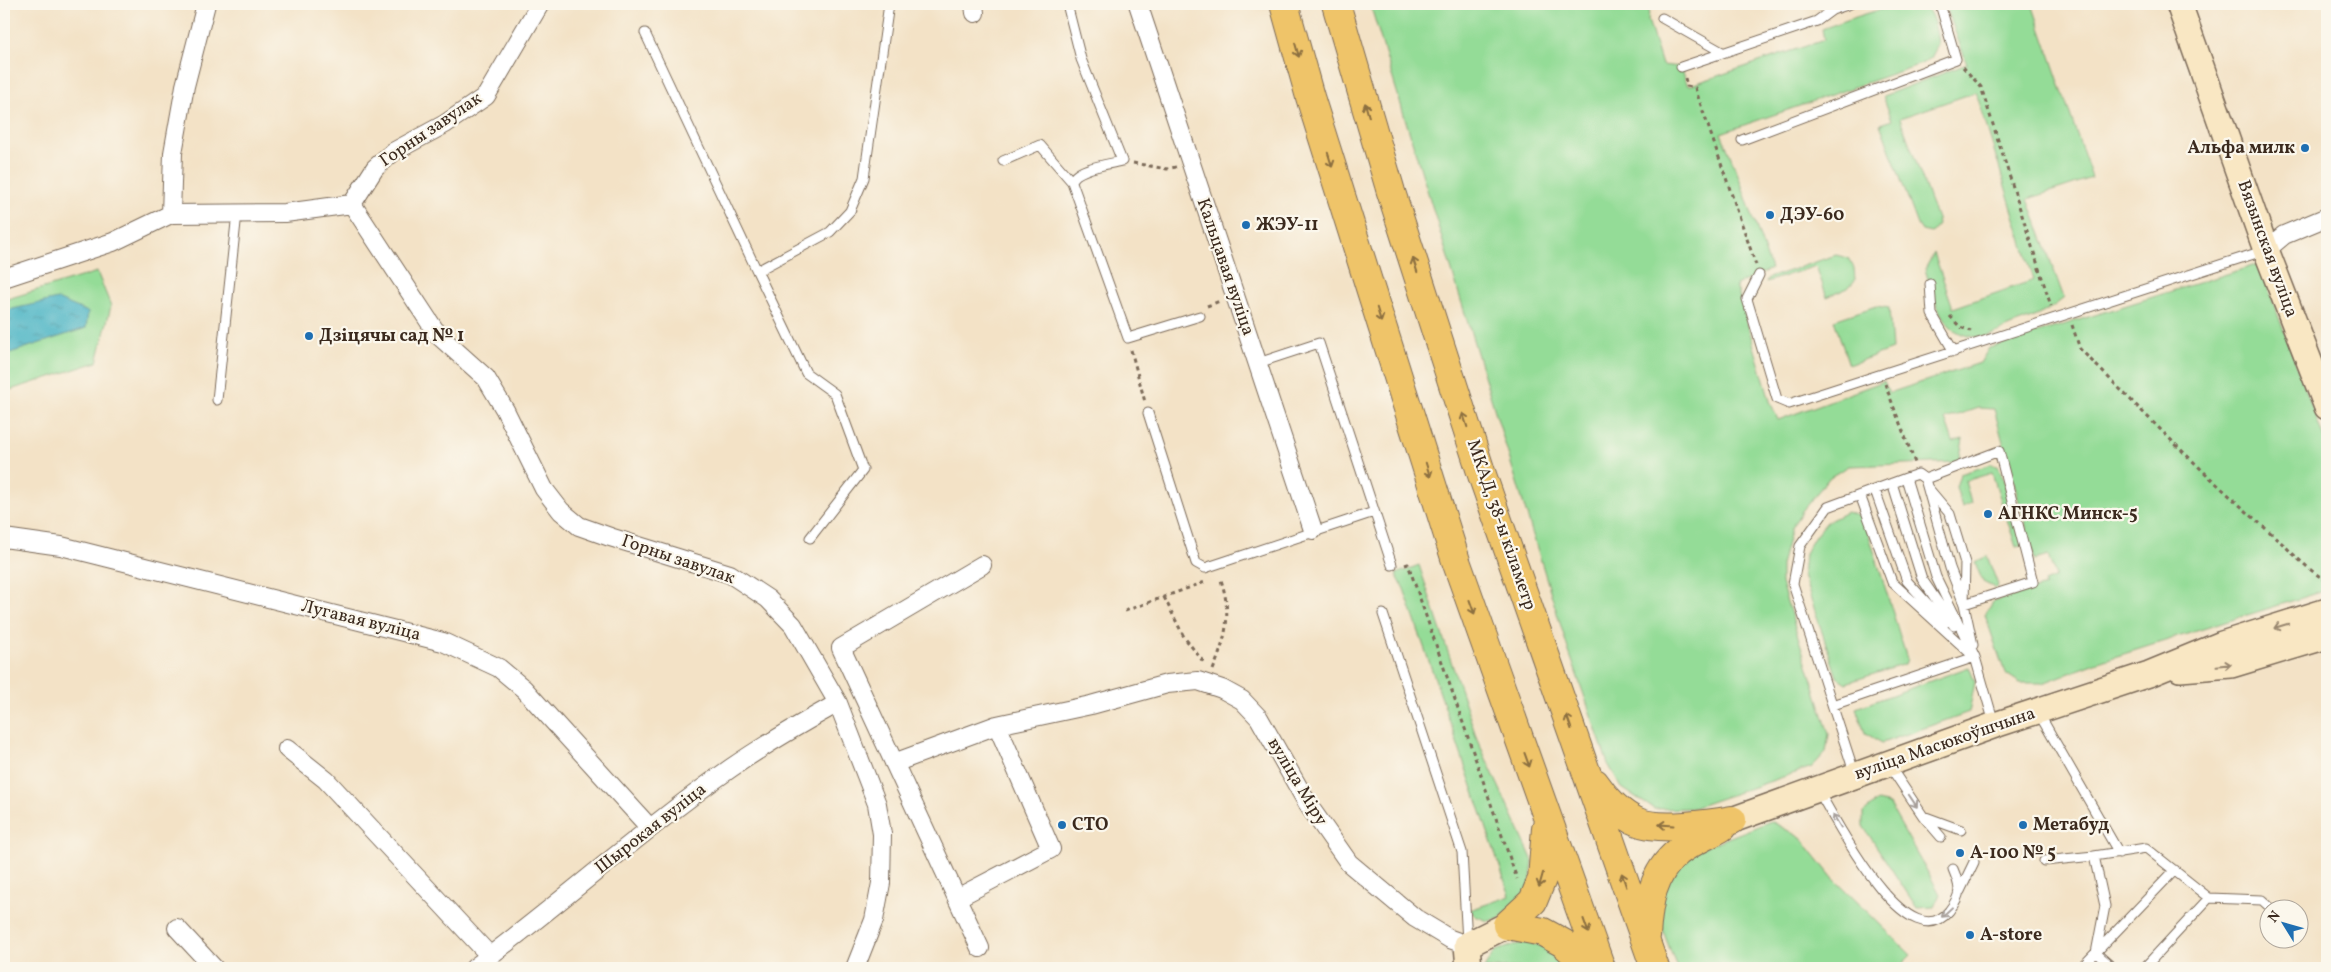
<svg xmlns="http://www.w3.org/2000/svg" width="2331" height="972" font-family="Vollkorn,serif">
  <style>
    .green { fill: #94dc97; stroke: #68835a }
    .water { fill: url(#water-ripples); stroke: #416e71 }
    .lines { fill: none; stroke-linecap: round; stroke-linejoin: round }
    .lane-casing { stroke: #7b6a59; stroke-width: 11 }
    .street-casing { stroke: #7b6a59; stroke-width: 20 }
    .secondary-casing { stroke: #7b6a59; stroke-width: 28 }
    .highway-casing { stroke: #7b6a59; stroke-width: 30 }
    .path { stroke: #7b6a59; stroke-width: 3; stroke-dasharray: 4 4; stroke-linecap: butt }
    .lane { stroke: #fff; stroke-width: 9 }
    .street { stroke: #fff; stroke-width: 18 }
    .secondary { stroke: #f9e7c3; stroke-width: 25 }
    .highway { stroke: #efc469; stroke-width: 28 }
    .oneway { stroke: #8c6f40 }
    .oneway2 { stroke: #9a8870 }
    .oneway3 { stroke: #a79f9a }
    .poi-dot { fill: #1f6fb2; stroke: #fbf7ec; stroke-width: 2 }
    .labels { text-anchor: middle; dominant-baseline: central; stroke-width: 4.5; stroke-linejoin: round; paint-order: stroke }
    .street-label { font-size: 18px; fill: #3b2a1e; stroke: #fbf7ec }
    .poi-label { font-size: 18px; font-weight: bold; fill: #3b2a1e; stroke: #fbf7ec; text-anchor: start }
  </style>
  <defs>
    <pattern id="water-ripples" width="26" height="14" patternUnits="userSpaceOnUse" patternTransform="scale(1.25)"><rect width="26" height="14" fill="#47b3c4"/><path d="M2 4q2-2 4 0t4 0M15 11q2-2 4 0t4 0" fill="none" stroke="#3c929f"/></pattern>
  </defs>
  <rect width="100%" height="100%" fill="#fbf7ec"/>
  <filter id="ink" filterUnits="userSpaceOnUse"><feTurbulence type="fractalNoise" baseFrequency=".02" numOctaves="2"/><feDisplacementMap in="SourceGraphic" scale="10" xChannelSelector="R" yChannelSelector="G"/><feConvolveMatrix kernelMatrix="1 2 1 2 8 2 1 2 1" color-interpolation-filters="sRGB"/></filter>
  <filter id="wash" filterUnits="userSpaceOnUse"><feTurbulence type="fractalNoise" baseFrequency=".0096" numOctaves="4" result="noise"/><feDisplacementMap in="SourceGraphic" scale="20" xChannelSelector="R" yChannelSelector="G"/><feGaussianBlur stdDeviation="1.12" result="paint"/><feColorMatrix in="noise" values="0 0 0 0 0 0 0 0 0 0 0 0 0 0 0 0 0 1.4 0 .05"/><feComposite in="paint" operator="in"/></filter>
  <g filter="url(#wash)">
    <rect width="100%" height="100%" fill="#f3e2c6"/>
    <path class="green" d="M1370 4H1650L1648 20 1662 65 1681 67 1688 86 1824 40 1822 29C1844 21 1900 0 1921 4 1934 10 1937 34 1938 45L1931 58 1921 64 1721 133 1737 172 1771 269 1736 285 1770 401 1778 420 1884 381 1889 393 1980 363 1989 348 2259 264 2327 447V590L2095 663 2043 683H2020L2005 673 1985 615 1993 602 2045 586 2044 582 2056 577 2048 556 2035 560 1994 409 1978 408 1945 419 1953 442 1963 439 1959 462 1849 466 1830 477 1802 511 1791 528 1781 565V583L1829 734 1826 752 1812 767 1693 808 1654 809 1622 788 1608 764 1568 649Z
      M1945 4H2032L2092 178 2028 199 2064 298C2045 314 2032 318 2010 326 2001 330 1990 337 1981 337 1941 339 1934 298 1925 269L1934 253 1953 308 2034 280 1976 92 1900 118 1937 219 1938 225 1931 233 1922 231 1918 225 1880 124 1892 120 1883 96 1967 64Z
      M1836 255 1848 258 1854 268 1855 280 1848 288 1827 297 1816 266 1766 282 1768 278Z
      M97 272 111 306 97 362 4 392V300Z
      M1876 306 1889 308 1892 349 1849 365 1834 320Z
      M1992 464 1998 467 2002 475 2025 545 2016 547 1992 473 1965 481 1971 503 1962 507 1956 487 1960 474Z
      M1847 512 1861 517 1865 522 1907 659 1905 664 1846 683 1837 677 1803 575 1805 553 1815 536 1827 522Z
      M1987 556 1998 585 1995 588 1983 582 1975 563Z
      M1419 565 1477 739 1533 861 1530 887 1499 919 1488 921 1475 916 1470 910 1510 896 1404 589 1396 574Z
      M1969 667 1975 682 1969 712 1882 743 1865 733 1856 708Z
      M1878 801 1889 804 1940 894 1934 907 1917 908 1863 826V813Z
      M1771 821 1801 838 1832 877 1911 955 1898 968H1677L1659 920 1663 880 1692 852Z
      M1522 943C1545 944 1551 949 1563 968H1484L1495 951Z"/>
    <path class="water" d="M57 299 88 312 86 328 4 355V311Z"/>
  </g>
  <g filter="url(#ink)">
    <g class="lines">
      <g class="lane-casing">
        <path id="lane" d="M1067 4 1081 59 1122 161C1110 164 1074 168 1072 182L1128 338 1200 316
          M1818 4 1832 10
          M1662 18 1722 52
          M645 33 757 271
          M1681 67 1817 21 1832 10 1850 4
          M1742 140 1956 59 1940 4
          M1003 161 1040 145 1072 182
          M1759 275 1747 299 1777 399 1789 404 2263 251
          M1930 284 1932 314 1954 352
          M1258 363 1319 343 1392 565
          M217 400 237 213
          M1148 413 1196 563 1205 568 1374 512
          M1906 478 1918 474 1925 479 1950 568 1964 604 1973 645
          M1925 479 1999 451 2033 582 1964 604 1965 563 1950 514 1928 488
          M1892 483 1922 579 1954 626
          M1875 490 1907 581 1945 623
          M1860 495 1892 582 1971 654
          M810 538 863 470 835 394 806 373 757 271 830 232 850 211 864 178 889 4
          M1383 614 1462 852 1467 942
          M1833 705 1975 657
          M2038 712 2119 853
          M1889 765 1923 816 1941 837
          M1855 775 1793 584 1800 546 1828 507 1906 478 1936 577 1975 657 1994 723
          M1818 790C1834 817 1907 962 1949 911 1962 894 1961 888 1953 869
          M1923 816 1961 830
          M2044 861 2094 856
          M1960 891 1974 862
          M2209 898 2262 900 2273 910
          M2081 968 2175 870
          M2113 968 2096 953 2105 906 2094 856 2146 848 2209 898 2144 968"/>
      </g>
      <g class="street-casing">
        <path id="street" d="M974 4 975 13
          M1138 4 1313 530
          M352 204 438 335 486 378 505 410 544 489 561 511 579 526 610 537 730 574 768 599 793 625 838 703 877 804 882 834 881 883 874 920 855 968
          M352 204 375 168 393 152 445 124 486 96 540 4
          M171 214 173 153 185 86 206 4
          M2266 250 2284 235 2327 217
          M4 278 113 242 171 214 285 213 352 204
          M4 538 61 546 443 642 499 668 524 689 650 828
          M997 725 1091 705 1167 684 1198 681 1222 689 1242 700 1259 718 1309 806 1349 863 1415 918 1450 939 1467 945
          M287 749 326 780 490 956
          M894 763 997 725 1051 849 957 898
          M177 928 214 968
          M980 948 841 648 982 565
          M474 968C561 903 642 830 731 768 766 744 802 723 838 703"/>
      </g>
      <g class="secondary-casing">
        <path id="secondary" d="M2179 4 2266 250 2327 407
          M2180 669 2231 665 2327 636
          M1732 820 1995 725 2149 674 2222 644 2327 611
          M1469 968 1467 945 1507 925"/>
      </g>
      <g class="highway-casing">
        <path id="highway" d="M1284 4 1310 97 1456 561 1601 968
          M1336 4 1391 192 1482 475 1655 968
          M1595 783C1605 798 1621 815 1638 822 1659 831 1710 824 1732 820
          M1507 925 1533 901 1542 879 1546 828
          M1507 925 1543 932 1563 943 1591 968
          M1646 936C1648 904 1652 873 1678 852 1691 842 1709 835 1722 827"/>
      </g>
      <path class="path" d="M1963 67 1981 87 2051 306
        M1685 78 1687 86 1695 88 1756 265
        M1133 163 1167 169 1176 167
        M1207 306 1220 301
        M1950 316 1960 327 1971 331
        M2072 325 2080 349C2143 412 2205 476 2272 534 2290 550 2307 570 2327 581
        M1131 350 1145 402
        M1885 384 1915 463
        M1405 565 1408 564 1517 879
        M1164 597 1184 637 1205 664
        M1125 611 1205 582
        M1213 670C1227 636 1232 612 1220 577"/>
      <use href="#lane" class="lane"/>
      <use href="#street" class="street"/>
      <use href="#secondary" class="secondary"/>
      <use href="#highway" class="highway"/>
    </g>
    <defs><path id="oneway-shaft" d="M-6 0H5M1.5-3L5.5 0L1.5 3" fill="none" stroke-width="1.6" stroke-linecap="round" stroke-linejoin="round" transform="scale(1.25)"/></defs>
    <g class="oneway">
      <use href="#oneway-shaft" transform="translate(1297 50) rotate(74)"/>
      <use href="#oneway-shaft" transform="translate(1367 110) rotate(-106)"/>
      <use href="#oneway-shaft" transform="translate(1330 160) rotate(73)"/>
      <use href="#oneway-shaft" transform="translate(1415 265) rotate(-108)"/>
      <use href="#oneway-shaft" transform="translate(1379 315) rotate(73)"/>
      <use href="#oneway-shaft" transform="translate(1465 420) rotate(-108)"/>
      <use href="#oneway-shaft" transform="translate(1428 470) rotate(73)"/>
      <use href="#oneway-shaft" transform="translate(1472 607) rotate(70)"/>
      <use href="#oneway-shaft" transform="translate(1569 722) rotate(-109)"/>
      <use href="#oneway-shaft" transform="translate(1527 760) rotate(70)"/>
      <use href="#oneway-shaft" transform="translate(1666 825) rotate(-176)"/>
      <use href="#oneway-shaft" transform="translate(1541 880) rotate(106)"/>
      <use href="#oneway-shaft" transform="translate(1624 880) rotate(-109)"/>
      <use href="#oneway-shaft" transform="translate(1586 926) rotate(70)"/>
    </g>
    <g class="oneway2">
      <use href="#oneway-shaft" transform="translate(2281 626) rotate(163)"/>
      <use href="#oneway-shaft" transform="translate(2224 665) rotate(-6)"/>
    </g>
    <g class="oneway3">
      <use href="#oneway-shaft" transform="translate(1913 801) rotate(56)"/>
      <use href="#oneway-shaft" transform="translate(1837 821) rotate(-121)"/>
      <use href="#oneway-shaft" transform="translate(1947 912) rotate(137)"/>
    </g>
  </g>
  <g class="poi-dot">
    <circle cx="2305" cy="148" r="5"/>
    <circle cx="1770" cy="215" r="5"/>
    <circle cx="1246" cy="225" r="5"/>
    <circle cx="309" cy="336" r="5"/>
    <circle cx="1988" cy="514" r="5"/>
    <circle cx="1062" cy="825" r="5"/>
    <circle cx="2023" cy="825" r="5"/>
    <circle cx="1960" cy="853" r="5"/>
    <circle cx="1970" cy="935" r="5"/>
  </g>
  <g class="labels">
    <g class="street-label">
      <text transform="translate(431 130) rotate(-34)">Горны завулак</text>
      <text transform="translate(2267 249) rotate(70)">Вязынская вуліца</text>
      <text transform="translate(1225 267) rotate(71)">Кальцавая вуліца</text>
      <text transform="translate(1501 525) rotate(71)">МКАД, 38-ы кіламетр</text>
      <text transform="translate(678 560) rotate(19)">Горны завулак</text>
      <text transform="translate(361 621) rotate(14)">Лугавая вуліца</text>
      <text transform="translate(1945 744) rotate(-19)">вуліца Масюкоўшчына</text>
      <text transform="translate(1297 782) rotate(59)">вуліца Міру</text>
      <text transform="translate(651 829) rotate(-38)">Шырокая вуліца</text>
    </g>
    <g class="poi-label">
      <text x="2295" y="148" text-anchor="end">Альфа милк</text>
      <text x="1780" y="215">ДЭУ-60</text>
      <text x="1256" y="225">ЖЭУ-11</text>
      <text x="319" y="336">Дзіцячы сад № 1</text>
      <text x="1998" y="514">АГНКС Минск-5</text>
      <text x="1072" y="825">СТО</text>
      <text x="2033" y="825">Метабуд</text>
      <text x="1970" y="853">А-100 № 5</text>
      <text x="1980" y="935">А-store</text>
    </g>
  </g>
  <rect width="2331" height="972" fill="none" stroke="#fbf7ec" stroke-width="20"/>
  <g transform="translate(2284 924) rotate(307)"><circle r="24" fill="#fbf7ec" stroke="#aea59a"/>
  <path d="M0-4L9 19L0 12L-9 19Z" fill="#1f6fb2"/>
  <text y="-8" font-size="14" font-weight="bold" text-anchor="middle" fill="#3b2a1e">N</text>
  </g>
</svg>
